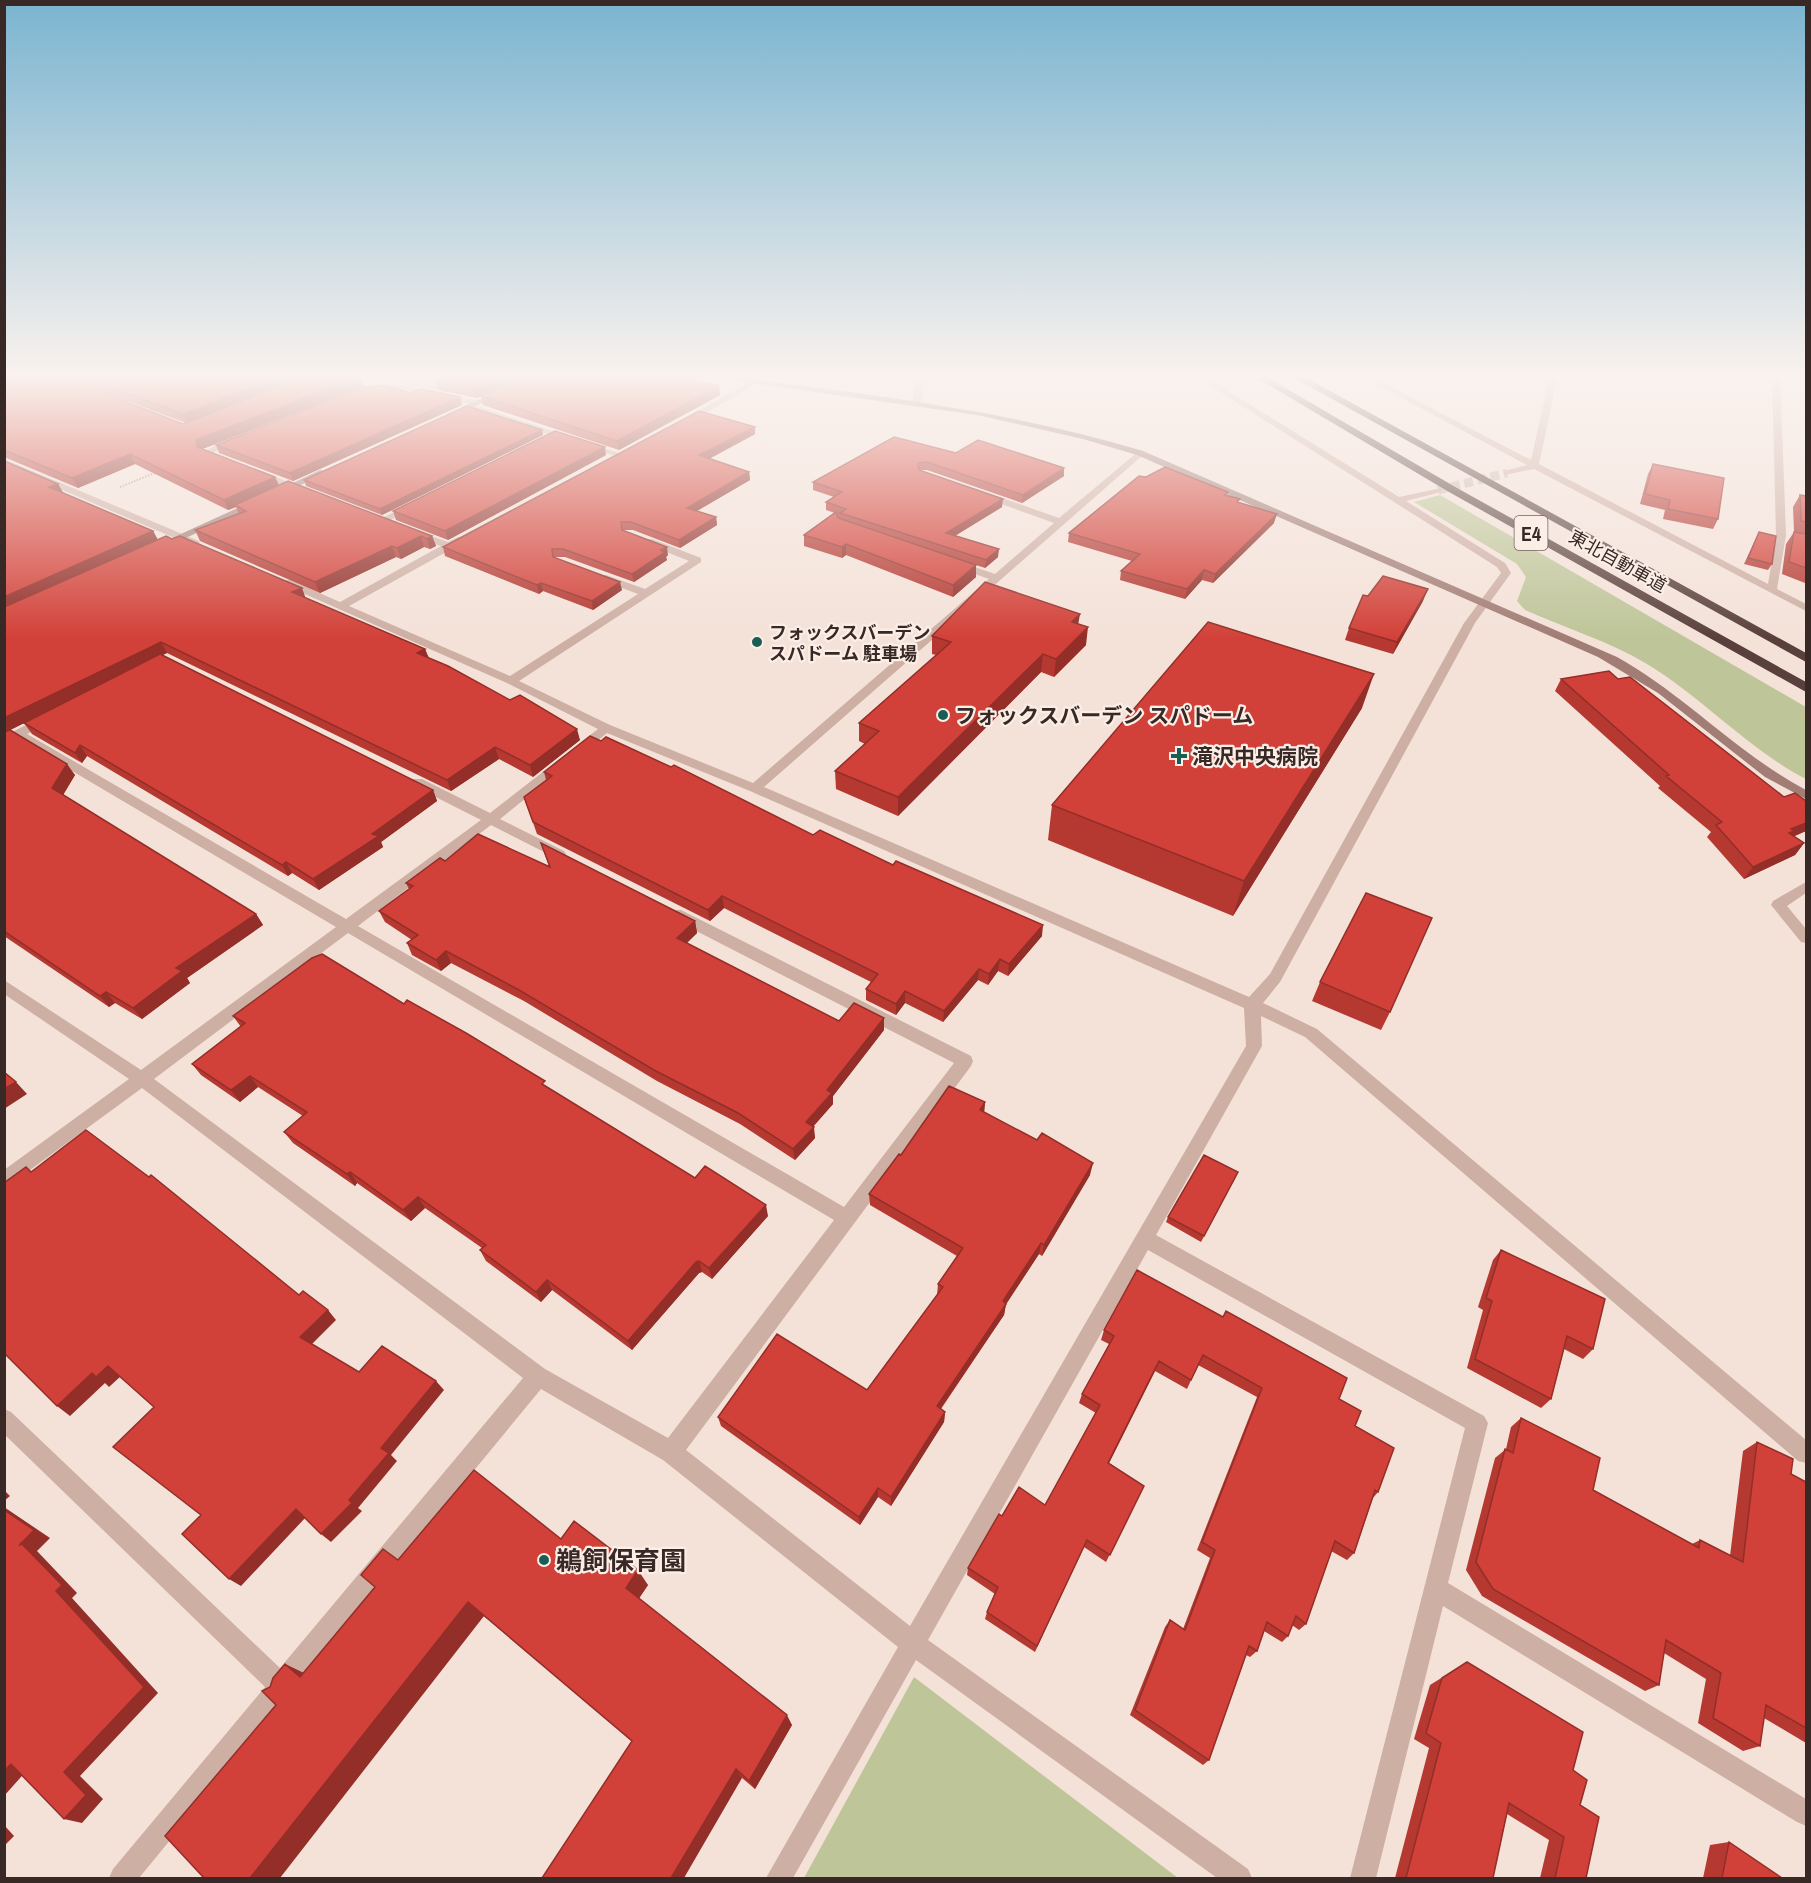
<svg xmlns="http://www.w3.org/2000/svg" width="1811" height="1883" font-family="'Archivo Narrow','Noto Sans JP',sans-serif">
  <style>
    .green { fill: #bec598 }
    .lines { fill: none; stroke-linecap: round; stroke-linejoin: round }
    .street-tunnel { stroke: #cebdb5; stroke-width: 9; stroke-dasharray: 9 4.5; stroke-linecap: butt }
    .path { stroke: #b9998e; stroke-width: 2; stroke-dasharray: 1.5 1.5; stroke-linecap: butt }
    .street { fill: #cdafa4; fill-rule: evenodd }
    .secondary { fill: #a17d75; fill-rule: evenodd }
    .highway { fill: #5a403c; fill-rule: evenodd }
    .wall { fill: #b53831; fill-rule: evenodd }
    .shaded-wall { fill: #932e28 }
    .building { fill: #d24139; stroke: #932e28; stroke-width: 1.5 }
    .poi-dot { fill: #185e55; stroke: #fbeee6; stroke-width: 2 }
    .labels { text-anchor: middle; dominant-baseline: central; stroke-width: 4.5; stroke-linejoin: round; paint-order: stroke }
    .far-street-label { font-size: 18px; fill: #382926; stroke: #fbeee6 }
    .far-poi-label { font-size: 18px; font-weight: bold; fill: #382926; stroke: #fbeee6; text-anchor: start }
    .shield { fill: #fbeee6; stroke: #726460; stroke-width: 1.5 }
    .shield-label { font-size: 20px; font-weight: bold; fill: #382926 }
    .poi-label { font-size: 21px; font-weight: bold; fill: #382926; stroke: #fbeee6; text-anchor: start }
    .near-poi-label { font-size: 26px; font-weight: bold; fill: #382926; stroke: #fbeee6; text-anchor: start }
  </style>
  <rect width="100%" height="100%" fill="#f4e2d9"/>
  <path class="green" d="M348 375H475L454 393Z
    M1440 495 1806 707V779C1748 749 1703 698 1647 664 1609 641 1565 628 1525 610L1517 601 1526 577 1517 564 1414 502Z
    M914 1677 1178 1878H804Z"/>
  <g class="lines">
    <path class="street-tunnel" d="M1438 490 1507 473"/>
    <path class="path" d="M120 487 157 472"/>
    <path class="street" d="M916 375H924L921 403 917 405 913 403Z
      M1193 375H1202L1399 497 1441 488V492L1406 501 1505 563 1511 573 1475 623 1280 982 1263 1003 1317 1029 1806 1440V1463L1798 1461 1305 1037 1261 1016 1262 1046 1156 1235 1484 1416 1488 1423 1448 1583 1806 1799V1826L1797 1822 1443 1606 1376 1878H1350L1465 1428 1148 1250 928 1640 1248 1869 1252 1878H1217L916 1660 793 1878H766L898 1647 663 1460 541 1389 295 1688 292 1697 286 1699 139 1878H109L113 1869 265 1687 4 1434V1409L11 1412 280 1668 523 1378 142 1088 4 1189V1170L129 1079 4 994V980L141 1070 336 927 18 739 4 745V736L40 718H48V724L27 734 346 919 481 820 412 785 410 782 412 779H422L490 813 598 729 507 683 282 584V580H290L340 602 441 546 412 536V532H420L448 542 458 537H466V541L349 606 510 676 638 594 598 579V575H606L645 589 689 561 644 543V539H652L701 558V562L519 681 610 725 753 783 989 579 955 567V563H963L995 574 1054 523 982 497V493H988L1059 518 1140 450 1143 451V455L764 787 1249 997 1270 974 1464 623 1501 573 1497 567ZM607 733 750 791 1244 1008 1246 1046 910 1626 686 1450 971 1066 973 1061 971 1056 681 910H671L669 914 671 918 954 1063 844 1207 358 926 491 825 554 857H564L566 854 564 851 500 819ZM348 933 834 1220 668 1438 545 1369 154 1079Z
      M1359 375H1368L1531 460 1550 375H1558L1539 464 1768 584 1776 535 1772 375H1780L1786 535 1777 589 1806 604V611L1534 469 1504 475V471L1527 465Z
      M753 380 760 382 688 423 681 421Z
      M394 384 480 401V405H474L625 455 618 457 466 408 465 406 468 404 394 388 367 391 363 389Z
      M232 437 239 439 213 453 223 456V460L201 453Z
      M4 459 199 541 200 543 191 545 4 465Z
      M256 471H262L309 491 301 493 256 475Z
      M412 503 417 506 415 508 384 523 376 521Z
      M1806 882V893L1787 906 1806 929V943L1801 942 1771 905 1773 901Z"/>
    <path class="secondary" d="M533 375H543L454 416 447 414Z
      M696 375H716C861 393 1003 409 1143 451L1617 657C1685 695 1738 754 1806 790V799L1765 777 1658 693 1598 657 1137 455 1083 439 977 415Z
      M320 470 328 472 282 494 274 492Z
      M255 500 258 501V505L168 546 159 544Z"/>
    <path class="highway" d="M1252 375H1263L1457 488 1806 682V692L1449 492Z
      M1289 375H1301L1806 653V662Z"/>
  </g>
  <path class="wall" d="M4 375H232L236 376 296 375 297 379 311 377 364 386 202 449 279 486 432 536 436 546 430 549 424 547 401 559 396 557 320 593 200 541 195 530 239 514 236 507 228 510 135 464 78 488 4 457ZM61 376 186 423 183 424Z
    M528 375 477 398 438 390 435 382Z
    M697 378V380L720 395 619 450 483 405 481 396Z
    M462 405 293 481 219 453 216 445Z
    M542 430 543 435 382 515 306 486 304 480Z
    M755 434 709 459 749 472 750 480 697 511 716 517 717 525 680 548 633 530H623L668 555 666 557 667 560 634 582 565 557H554L622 590 593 610 543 591 539 594 445 556 443 547Z
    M956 453 1064 468V476L1022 503 927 470H919L1002 507 955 536 998 557 985 568 976 565V577L953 597 846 555 842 558 804 546V535L835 513 826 510V502L834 497 813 490V482Z
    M606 455 448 540 396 520 393 511Z
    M4 461 58 484 63 493 153 531 158 540 306 598 425 649 429 658 580 740 533 777 499 759 451 791 167 653 162 655 433 790 437 801 381 842 383 847 319 890 292 873 288 876 87 756 82 763 32 734 24 723 10 730 75 775 63 795 256 914 263 925 187 978 190 983 142 1019 115 1003 109 1007 4 936Z
    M1653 464 1718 519 1713 529 1663 519 1665 510 1640 504 1648 474Z
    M1800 495 1806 496V590L1805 589V583L1782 574 1786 544 1794 532 1793 507Z
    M1227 496 1274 523 1213 583 1202 580 1185 599 1120 580 1121 571 1132 561 1068 542 1069 533Z
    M1759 532 1772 564 1768 570 1744 564Z
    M1368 596 1423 601 1393 654 1345 640 1349 628Z
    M1078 624 1086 645 1054 677 1041 672 898 816 836 789 835 771 865 744 859 741V723L936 655 932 654V636Z
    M1561 679H1618L1784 797 1806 801V831L1794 836 1804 843 1795 855 1744 879 1707 837 1711 832 1658 788 1660 786 1555 691Z
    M1362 708 1233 916 1048 840 1052 805Z
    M601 741 813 835 1042 936 1008 976 998 971 988 985 978 980 943 1022 905 1003 896 1015 866 1000V989L871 982 724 908 710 921 537 834 524 797 546 780 544 772Z
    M541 843 695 921 697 933 687 943 839 1021 884 1030 833 1096V1104L813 1127 815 1138 795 1160 740 1124 657 1081 524 1001 451 963 441 971 412 955 407 943 412 940 385 922 379 911 409 889 406 883 445 861 549 866Z
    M1320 982 1390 1012 1381 1030 1312 1001Z
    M404 1004 547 1087 695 1178 768 1216 712 1279 702 1272 699 1273 632 1350 552 1290 541 1302 486 1261 480 1250 482 1248 425 1208 411 1221 357 1183 355 1186 293 1143 284 1132 303 1116 258 1087 240 1102 201 1075 192 1064 241 1027 233 1016Z
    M985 1102 984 1112 1090 1175 1042 1256 1039 1254 1006 1304 1004 1315 941 1409 945 1412 944 1422 891 1506 878 1497 860 1525 721 1426 718 1417 867 1390 937 1295 938 1284 957 1256 870 1205 869 1194 901 1155Z
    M1238 1172 1201 1242 1166 1222 1168 1217Z
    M1501 1250 1593 1349 1583 1359 1564 1349 1551 1399 1541 1408 1467 1368 1483 1310 1478 1307 1493 1260Z
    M1137 1270 1339 1399 1355 1426 1378 1492 1373 1498 1354 1553 1347 1560 1331 1551 1306 1624 1299 1630 1292 1625 1288 1636 1282 1642 1264 1631 1257 1651 1250 1657 1246 1655 1209 1760 1203 1765 1130 1715 1165 1627 1170 1620 1183 1629 1210 1558 1197 1550 1257 1397 1198 1365 1187 1389 1155 1371 1109 1463 1144 1486 1106 1562 1084 1547 1035 1652 985 1619 987 1612 995 1594 967 1575 968 1568 1002 1516 1045 1505 1096 1413 1079 1403 1082 1394 1109 1344 1101 1340 1104 1330Z
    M1521 1418 1593 1490 1692 1544 1700 1540 1730 1556 1743 1451 1757 1442 1791 1474 1806 1482V1743L1764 1718 1760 1746 1743 1751 1698 1723 1706 1679 1664 1653 1659 1685 1645 1691 1482 1596 1466 1570 1495 1458 1506 1449 1511 1427Z
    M561 1539 648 1585 639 1598 792 1725 755 1789 742 1778 632 1741 484 1616 276 1705 285 1664 303 1673 398 1560Z
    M1467 1662 1573 1770 1580 1805 1586 1878H1540L1549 1840 1507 1814 1493 1878H1395L1429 1748 1414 1739 1430 1685Z
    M1729 1842 1782 1878H1703L1710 1845Z"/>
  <path class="shaded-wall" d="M285 375H296L298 381 188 424 183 414Z
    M507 375H528L477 398 474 389Z
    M361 376 364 386 200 450 197 447 196 440Z
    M719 386 720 395 619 450 617 441Z
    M460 397 462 405 293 481 290 473Z
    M755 427V434L701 463 699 455Z
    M542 430 543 435 382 515 380 509Z
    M605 447 606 455 448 540 445 531Z
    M130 454 135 464 78 488 72 478Z
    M1064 468V476L1022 503 1023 495Z
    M749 472 750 480 688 516 687 508Z
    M275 477 280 487 235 505 236 507 228 510 224 500Z
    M58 484 64 494 49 487Z
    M1003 499 1002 507 946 541V533Z
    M1277 514 1274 523 1213 583 1215 574Z
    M716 517 717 525 680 548 679 540Z
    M153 531 159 542 4 611V597Z
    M421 536 424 547 401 559 397 548Z
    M432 536 436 546 430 549 427 539Z
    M846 544V555L842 558V547Z
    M392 546 396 557 320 593 315 582Z
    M667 547 668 555 666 557 667 560 634 582 632 574Z
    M999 549 998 557 985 568 986 560Z
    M976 565V577L953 597V585Z
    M1204 570 1202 580 1185 599 1187 589Z
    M620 582 622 590 593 610 592 601Z
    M541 583 543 591 539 594 537 585Z
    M302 588 306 599 292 592Z
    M1428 589 1423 601 1393 654 1397 642Z
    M1080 614 1077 631 1072 622Z
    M1088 627 1086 645 1054 677 1056 659Z
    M161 642 167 653 4 733V718Z
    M425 649 429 660 417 653Z
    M1043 654 1041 672 898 816V797Z
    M1374 674 1362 708 1233 916 1244 881Z
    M577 729 580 740 533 777 530 765Z
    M80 745 87 756 82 763 75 753Z
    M495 747 499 759 451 791 447 780Z
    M67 764 75 775 60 800 52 788Z
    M433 790 437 801 381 842 383 847 319 890 313 879 372 834Z
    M1806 823V831L1788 839 1791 829Z
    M1804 843 1795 855 1744 879 1753 867Z
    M286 862 292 873 288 876 282 865Z
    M722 896 724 908 710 921 708 910Z
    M256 914 263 925 187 978 190 983 142 1019 133 1008 176 968Z
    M695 921 697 933 680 949 677 938Z
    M1043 925 1042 936 1008 976 1009 964Z
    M446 951 451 963 441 971 436 960Z
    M1000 959 998 971 988 985 989 974Z
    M979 969 978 980 943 1022 944 1011Z
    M905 991V1003L896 1015V1004Z
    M106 992 115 1003 109 1007 100 996Z
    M884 1018V1030L833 1096V1104L807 1133 806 1122 827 1090Z
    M250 1076 258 1087 240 1102 231 1090Z
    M16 1082 27 1094 4 1109V1089Z
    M985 1102 984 1114 980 1110Z
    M814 1127 815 1138 795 1160 793 1149Z
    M1093 1163 1090 1175 1042 1256 1044 1245Z
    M350 1172 357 1183 355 1186 347 1174Z
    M418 1197 425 1208 411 1221 403 1210Z
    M766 1205 768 1216 712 1279 709 1268Z
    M1041 1243 1039 1254 1005 1306 1006 1304 1004 1315 936 1415 937 1406Z
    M699 1261 702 1272 699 1273 632 1350 628 1341 696 1262Z
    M547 1280 552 1290 541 1302 536 1292Z
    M328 1310 336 1320 309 1347 300 1337Z
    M1159 1361 1155 1371 1105 1471 1108 1463Z
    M108 1366 121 1376 109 1387 105 1383 70 1416 57 1406 92 1373Z
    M436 1381 444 1390 391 1455 397 1461 358 1508 362 1511 331 1542 321 1534 381 1448Z
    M945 1412 944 1422 891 1506V1497Z
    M878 1488V1497L860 1525 859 1517Z
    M4 1490 10 1496 4 1501Z
    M4 1507 50 1538 37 1551 77 1593 72 1598 158 1693 80 1776 103 1799 82 1823 64 1819 56 1591 19 1546 4 1510Z
    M296 1509 306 1517 241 1586 229 1579Z
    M638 1570 648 1585 636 1603 626 1588Z
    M468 1602 484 1616 280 1878H250Z
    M285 1664 308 1675 300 1677Z
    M787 1715 792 1725 755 1789 749 1781Z
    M11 1764 29 1768 4 1796V1771Z
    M736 1769 742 1778 684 1878H671Z
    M4 1825 14 1836 4 1846Z"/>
  <path class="building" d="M4 375H58L183 424 307 376 311 377 317 375H356L361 376 196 440 197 447 275 477 224 500 130 454 72 478 4 450Z
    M78 375H232L236 376 241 375H285L183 414Z
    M453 375H507L474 389 435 382Z
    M528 375H682L697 378 694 380 719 386 617 441 481 396Z
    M385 385 410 393 421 389 460 397 290 473 216 445 363 387Z
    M467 406 542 430 380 509 304 480Z
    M699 411 755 427 699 455 749 472 687 508 716 517 679 540 631 522H621L622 530 667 547 661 550 665 552 632 574 563 549H552L553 557 620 582 592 601 541 583 537 585 443 547Z
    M555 431 605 447 445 531 393 511Z
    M894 437 956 453 978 440 1064 468 1023 495 927 462 918 463 919 470 1003 499 946 533 999 549 986 560 840 513 846 509 826 502 842 492 813 482Z
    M4 461 58 484 49 487 153 531 4 597Z
    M1653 464 1724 478 1718 519 1668 509 1670 500 1645 494Z
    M1165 467 1228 492 1225 495 1240 499 1237 502 1277 514 1215 574 1204 570 1187 589 1121 571 1140 554 1069 533 1139 476 1146 477Z
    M288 481 432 536 427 539 421 536 397 548 392 546 315 582 195 530 246 511 235 505Z
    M1800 495 1806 496V522L1801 521Z
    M836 512 838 518 976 565 953 585 846 544 842 547 804 535Z
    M1759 532 1776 536 1772 564 1748 558Z
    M1794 532 1806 534V568L1789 562Z
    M166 536 172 539 180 536 302 588 292 592 425 649 417 653 448 666 510 700 520 695 577 729 530 765 495 747 447 780 161 642 4 718V607Z
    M1383 576 1428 589 1397 642 1349 628 1363 595 1368 596Z
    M985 582 1080 614 1072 622 1088 627 1056 659 1043 654 898 797 835 771 879 731 859 723 951 642 932 636Z
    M1208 622 1374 674 1244 881 1052 805Z
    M160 654 433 790 372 834 379 836 313 879 286 862 282 865 80 745 75 753 24 723Z
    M1609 671 1618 679 1630 677 1784 797 1795 793 1806 801V823L1791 829 1794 831 1789 833 1804 843 1753 867 1716 825 1722 822 1666 776 1669 775 1561 679Z
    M10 730 67 764 52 788 256 914 176 968 182 971 133 1008 106 992 100 996 4 931V732Z
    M590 736 601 741 606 737 671 767 674 765 813 835 820 830 893 865 896 861 1043 925 1009 964 1000 959 989 974 979 969 944 1011 905 991 896 1004 866 989 878 974 722 896 708 910 533 822 524 797 552 776 544 772Z
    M478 834 550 867 541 843 695 921 677 938 839 1021 854 1003 884 1018 827 1090 832 1093 806 1122 814 1127 793 1149 738 1113 654 1070 519 990 446 951 436 960 407 943 418 935 379 911 413 886 406 883 440 858 445 861Z
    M1366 893 1432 918 1390 1012 1320 982Z
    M322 954 404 1004 407 1000 466 1033 545 1081 542 1084 695 1178 705 1166 766 1205 709 1268 699 1261 696 1262 628 1341 547 1280 536 1292 480 1250 486 1245 418 1197 403 1210 350 1172 347 1174 284 1132 307 1112 250 1076 231 1090 192 1064 245 1023 233 1016 312 958Z
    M4 1072 16 1082 4 1089Z
    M949 1086 985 1102 980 1110 1037 1140 1042 1133 1093 1163 1044 1245 1041 1243 1003 1301 1006 1304 937 1406 945 1412 891 1497 878 1488 859 1517 718 1417 777 1334 867 1390 943 1287 938 1284 963 1248 869 1194 899 1154 901 1155Z
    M86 1130 149 1177 151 1175 299 1295 303 1291 328 1310 300 1337 359 1372 382 1346 436 1381 381 1448 389 1453 349 1500 352 1503 321 1534 296 1509 229 1579 182 1534 201 1515 113 1447 154 1407 108 1366 96 1377 92 1373 57 1406 4 1353V1183L26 1167 31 1172Z
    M1204 1155 1238 1172 1204 1236 1168 1217Z
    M1501 1250 1605 1299 1593 1349 1567 1336 1551 1399 1475 1359 1492 1301 1486 1298Z
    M1137 1270 1223 1317 1226 1311 1347 1378 1339 1399 1361 1411 1355 1426 1394 1448 1378 1492 1375 1490 1354 1553 1335 1541 1306 1624 1296 1616 1288 1636 1267 1622 1257 1651 1249 1646 1209 1760 1135 1710 1170 1620 1185 1630 1215 1550 1202 1542 1262 1388 1203 1355 1191 1380 1159 1361 1108 1463 1144 1486 1110 1555 1087 1540 1037 1646 987 1612 998 1587 968 1568 999 1514 1002 1516 1019 1487 1045 1505 1100 1405 1082 1394 1114 1336 1104 1330Z
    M1521 1418 1600 1458 1593 1490 1699 1548 1700 1540 1743 1562 1757 1442 1793 1459 1791 1474 1806 1482V1728L1766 1705 1760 1746 1713 1718 1721 1673 1666 1640 1659 1685 1493 1589 1476 1562 1505 1449 1513 1453Z
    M474 1470 561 1539 574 1521 638 1570 626 1588 787 1715 749 1781 736 1769 671 1878H542L632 1741 468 1602 250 1878H204L165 1836 276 1705 262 1691 270 1687 273 1678 285 1664 300 1677 375 1587 361 1575 383 1549 398 1560Z
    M4 1510 34 1530 19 1546 21 1543 62 1585 56 1591 144 1687 64 1772 86 1795 64 1819 11 1764 4 1771Z
    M1467 1662 1583 1732 1573 1770 1587 1780 1580 1805 1599 1817 1586 1878H1555L1564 1837 1509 1803 1493 1878H1406L1441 1743 1426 1733 1442 1678Z
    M1729 1842 1782 1878H1722Z"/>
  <linearGradient id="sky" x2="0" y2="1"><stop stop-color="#7ab4d0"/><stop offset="0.59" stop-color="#faf2ee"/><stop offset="1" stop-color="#faf2ee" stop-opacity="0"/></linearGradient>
  <rect width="1811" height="638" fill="url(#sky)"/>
  <g class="poi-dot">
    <circle cx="757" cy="642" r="6"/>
    <circle cx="943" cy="715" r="6"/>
    <path d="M1176 747h6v6h6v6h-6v6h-6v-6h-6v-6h6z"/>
    <circle cx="544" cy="1560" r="6"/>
  </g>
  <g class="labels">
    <g class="far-street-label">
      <text transform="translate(1618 561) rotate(29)">東北自動車道</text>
    </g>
    <g class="far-poi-label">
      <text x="769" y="632">フォックスバーデン<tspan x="769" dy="21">スパドーム 駐車場</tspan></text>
    </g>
    <rect class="shield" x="1514.5" y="516" width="33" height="34" rx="4.5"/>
    <g class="shield-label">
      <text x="1531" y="533">E4</text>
    </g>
    <g class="poi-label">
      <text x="955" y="715">フォックスバーデン スパドーム</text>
      <text x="1192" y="756">滝沢中央病院</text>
    </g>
    <g class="near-poi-label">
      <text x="556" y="1560">鵜飼保育園</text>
    </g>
  </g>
  <rect width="1811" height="1883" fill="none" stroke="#382926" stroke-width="12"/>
</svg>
